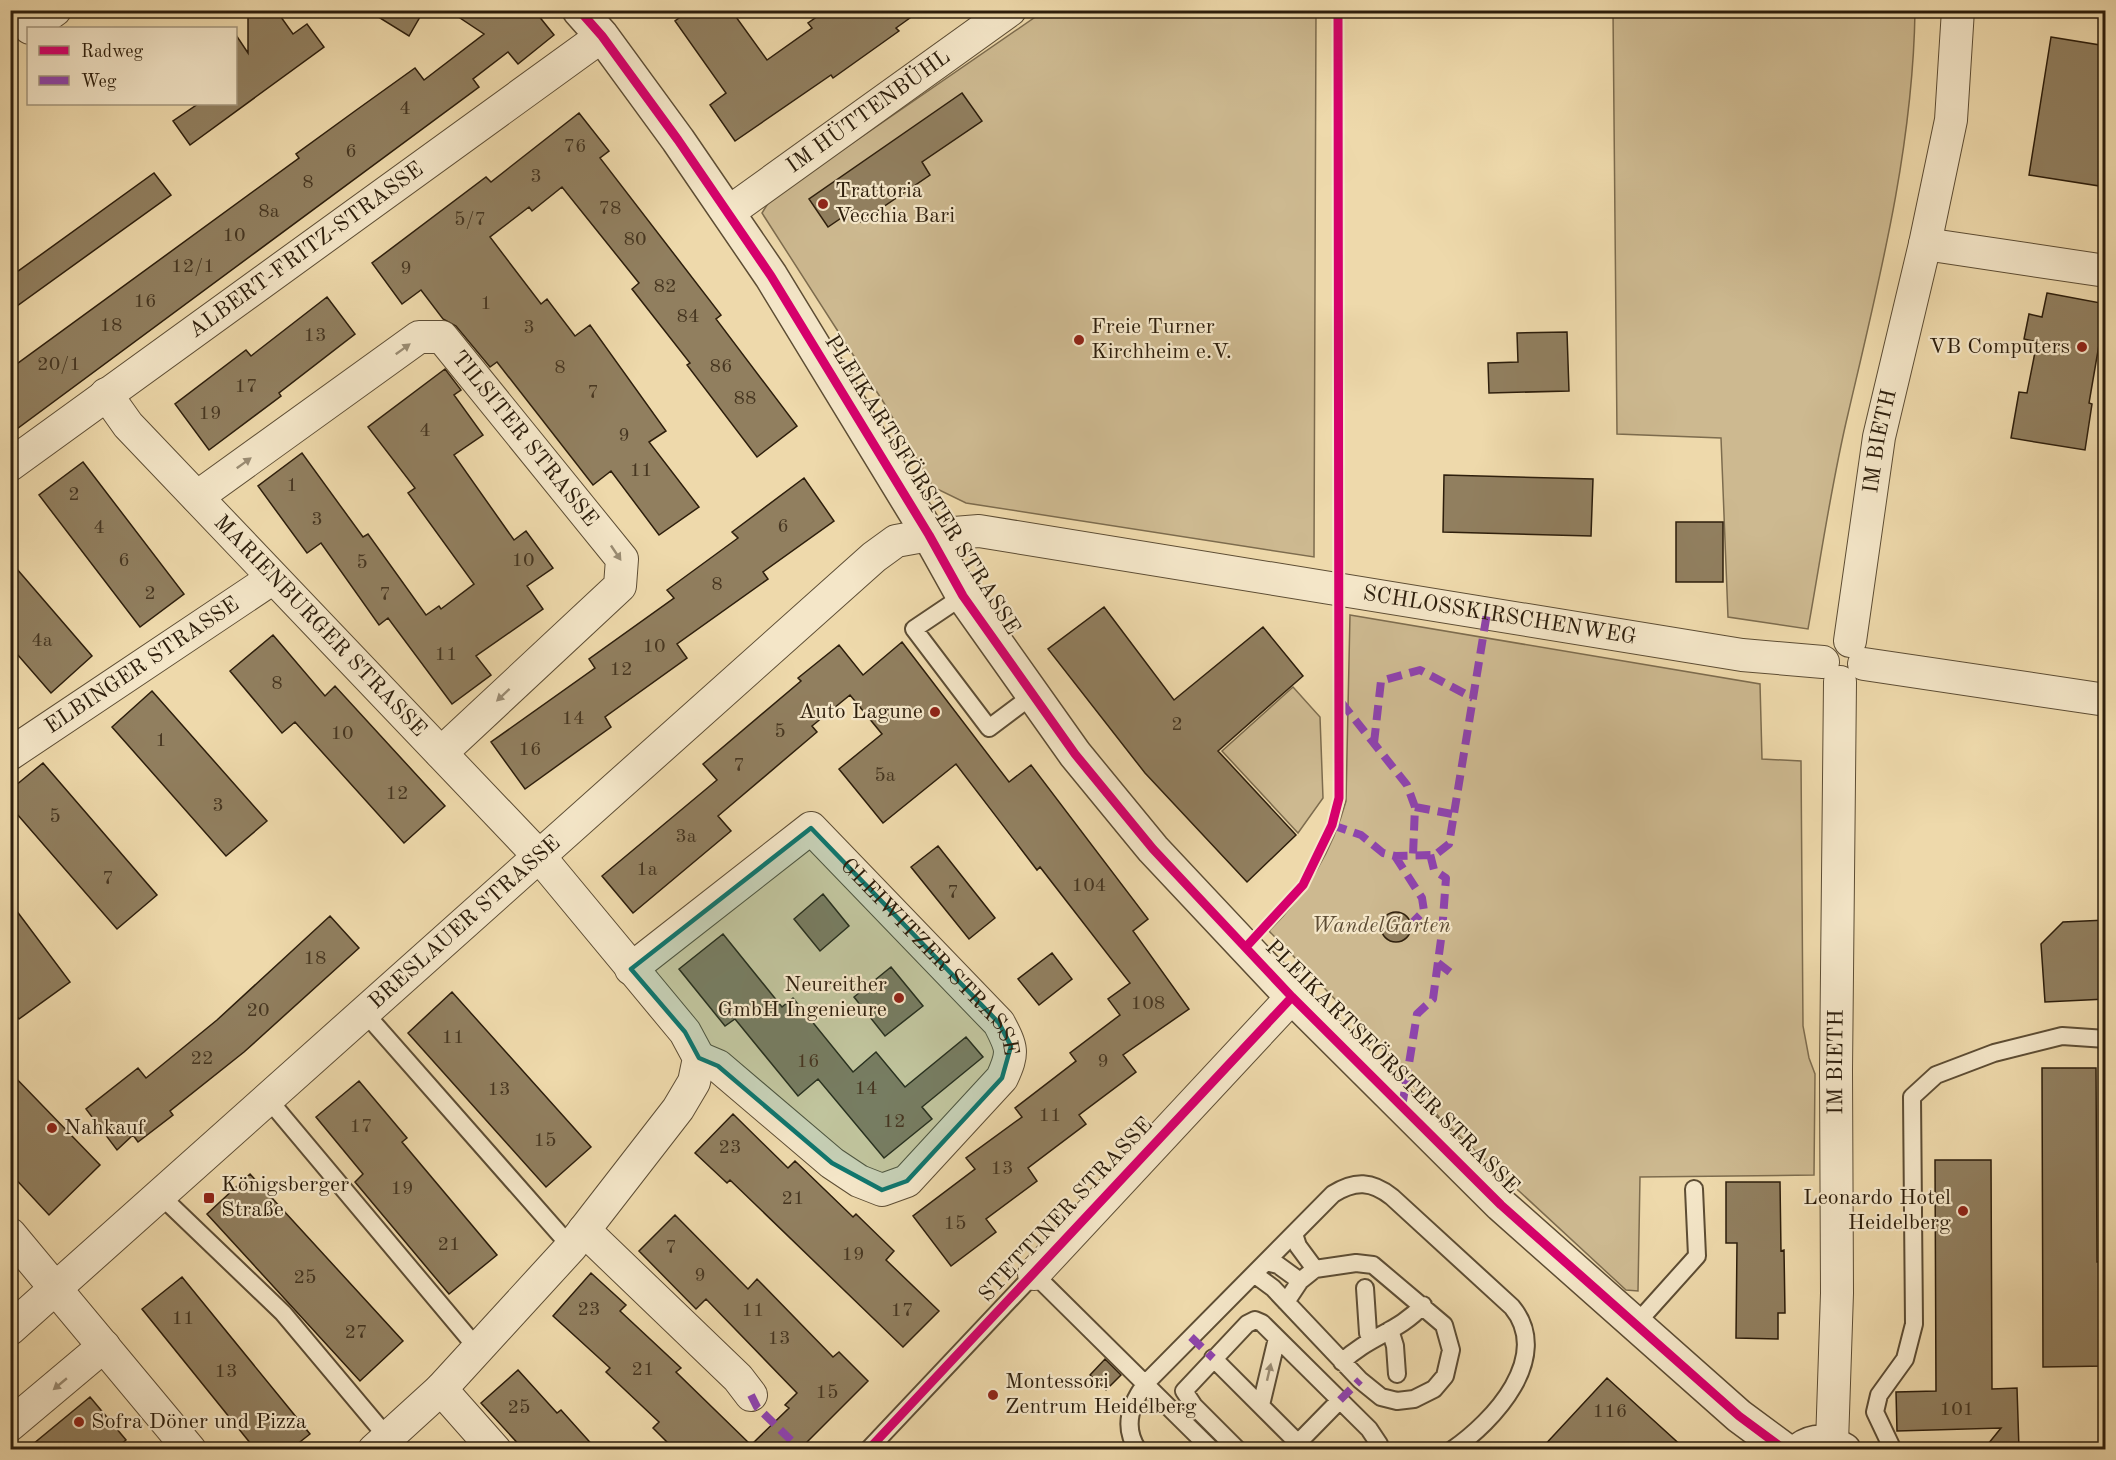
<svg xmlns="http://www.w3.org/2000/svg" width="2116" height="1460" font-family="'Old Standard TT',serif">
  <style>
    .green { fill: #cdb990; stroke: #7d6c4e; stroke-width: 1.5 }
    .building { fill: #917f5f; stroke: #2d1e0c; stroke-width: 1.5 }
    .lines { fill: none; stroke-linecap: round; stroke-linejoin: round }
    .service-casing { stroke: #5d4d34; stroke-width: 20 }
    .minor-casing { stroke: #5d4d34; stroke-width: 34 }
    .tertiary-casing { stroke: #5d4d34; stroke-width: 36 }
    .service { stroke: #f4e6c8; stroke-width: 16 }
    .minor { stroke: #f4e6c8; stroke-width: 32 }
    .tertiary { stroke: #f4e6c8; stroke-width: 33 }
    .quiet { stroke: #8e44ad; stroke-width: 8; stroke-dasharray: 15 8; stroke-linecap: butt }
    .cycleway-casing { stroke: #f4e6c8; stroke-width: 13 }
    .cycleway { stroke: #d6006c; stroke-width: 9 }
    .oneway { fill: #9a8c73 }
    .marked { fill: #0f766e; fill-opacity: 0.2; stroke: #0f766e; stroke-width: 4.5; stroke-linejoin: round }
    .poi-dot { fill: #8f2418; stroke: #f4e6c8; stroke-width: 2 }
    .labels { text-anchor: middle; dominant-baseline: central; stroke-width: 4.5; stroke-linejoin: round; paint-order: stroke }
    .number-label { font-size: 20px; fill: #463621 }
    .street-label { font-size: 22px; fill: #2d1e0c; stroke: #f4e6c8 }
    .poi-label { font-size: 22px; fill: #2d1e0c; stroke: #f4e6c8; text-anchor: start }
    .park-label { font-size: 22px; font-style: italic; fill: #5d4c34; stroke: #f4e6c8 }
  </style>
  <rect width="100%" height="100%" fill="#eed9ab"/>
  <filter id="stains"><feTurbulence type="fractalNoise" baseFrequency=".00333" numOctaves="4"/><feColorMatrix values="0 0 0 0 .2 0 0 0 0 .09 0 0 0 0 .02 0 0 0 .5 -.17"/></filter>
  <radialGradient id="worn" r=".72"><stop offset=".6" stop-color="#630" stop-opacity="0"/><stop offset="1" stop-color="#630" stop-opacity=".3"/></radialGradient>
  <path class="green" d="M1044 11H1316L1314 557 966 503 933 487 884 403 762 213 770 200Z
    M1613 11H1915C1913 148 1879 281 1848 414 1831 485 1821 557 1808 629L1728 617 1721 438 1617 434Z
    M1350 615 1760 684 1762 759 1801 761 1803 1026 1809 1058 1815 1074 1814 1175 1640 1177 1638 1291 1626 1290 1439 1117 1387 1053 1269 931C1306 894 1332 852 1346 801Z
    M1293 687 1320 717 1323 798 1298 833 1222 751Z"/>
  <path class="building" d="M248 10H276L293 34 307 24 324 47 190 145 173 121 198 104H236V35L248 53Z
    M367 10H424L409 36Z
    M448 10H534L554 35 518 64 508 52 473 79 479 87 10 434V369L299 158 296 154 355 111 415 68 424 80 484 34Z
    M690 10H731L767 60 812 28 808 23 827 10H921L896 28 899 31 833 78 831 75 735 141 710 105 726 93 675 21Z
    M2051 37 2106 46V187L2029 175Z
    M962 93 982 121 922 162 930 175 861 222 853 210 828 227 809 199Z
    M579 113 609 151 600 158 721 315 716 319 797 426 757 457 687 365 690 363 632 289 639 283 562 187 532 211 529 207 490 237 541 304 547 299 575 336 590 325 666 431 649 442 699 507 659 535 611 471 593 485 497 362 490 367 456 326 443 319 421 290 402 304 372 263 486 177 491 182Z
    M154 173 171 195 10 311V277Z
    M2047 293 2106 304 2089 403 2092 404 2085 450 2011 438 2019 392 2027 393 2037 342 2024 339 2029 314 2042 317Z
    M327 297 355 334 279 393 281 396 209 450 175 404 246 350 251 356Z
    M1567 332 1569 391 1489 393 1488 363 1518 362 1517 333Z
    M445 369 461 390 454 395 483 435 454 455 514 540 526 531 553 568 527 586 543 609 476 656 491 675 452 704 388 618 379 625 321 543 307 553 258 486 302 453 363 537 368 534 426 615 439 606 441 609 474 584 408 493 415 488 368 427Z
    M83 462 184 594 140 627 39 495Z
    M1444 475 1593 479 1591 536 1443 532Z
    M804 478 834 521 763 572 768 579 677 644 687 658 605 717 611 727 525 789 491 742 595 668 589 659 674 598 667 590 738 538 732 532Z
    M1676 522H1723V582H1676Z
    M10 561 92 656 51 693 10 646Z
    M1104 607 1174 700 1263 627 1303 676 1218 751 1296 835 1247 882 1145 773 1048 649Z
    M273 635 325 696 335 686 445 806 404 843 295 722 282 733 230 671Z
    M902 642 1009 782 1031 765 1148 919 1133 931 1189 1009 1123 1055 1136 1072 1079 1115 1086 1124 1028 1168 1037 1181 986 1219 996 1232 951 1266 913 1216 975 1169 966 1158 1022 1117 1015 1108 1076 1061 1070 1053 1120 1015 1108 999 1130 983 1040 867 1037 870 956 764 883 823 839 769 882 734 850 695 812 726 817 732 718 816 731 831 633 913 602 876 717 780 703 764 801 681 798 678 839 645 863 675Z
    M152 691 267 821 226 856 112 727Z
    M43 763 157 895 117 929 10 806V790Z
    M938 846 995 918 969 939 911 867Z
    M823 894 849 926 820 951 794 919Z
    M10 902 70 982 19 1019 10 1007Z
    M1381 927a15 15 0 1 1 30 0a15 15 0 1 1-30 0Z
    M330 916 359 948 244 1052 170 1111 173 1115 138 1142 133 1135 117 1150 86 1109 138 1068 146 1078 217 1020Z
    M2106 920V999L2045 1002 2041 944 2063 922Z
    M723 934 782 1007 793 998 853 1072 876 1052 905 1087 966 1037 983 1057 922 1107 932 1119 884 1158 818 1079 798 1096 735 1019 725 1026 679 969Z
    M1052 953 1072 979 1039 1005 1018 979Z
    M891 967 923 1006 885 1036 854 997Z
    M452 992 591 1147 546 1187 408 1033Z
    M2042 1068H2096L2097 1262 2106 1261V1366L2043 1367Z
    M10 1072 100 1165 49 1215 10 1173Z
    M359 1081 407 1138 402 1142 497 1255 449 1294 355 1182 363 1174 316 1117Z
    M733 1114 788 1168 795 1161 853 1217 856 1214 894 1251 886 1260 939 1311 903 1347 730 1180 727 1183 695 1153Z
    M1935 1160H1991L1992 1389 2017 1388 2019 1449H1984L2001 1428 1897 1431 1896 1392 1936 1391Z
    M250 1174 403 1341 360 1381 207 1214Z
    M1726 1182H1780L1781 1251 1784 1250 1785 1313H1778V1339L1736 1338 1737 1243H1726Z
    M675 1215 748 1289 757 1279 833 1357 839 1352 868 1381 800 1449H674L653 1428 659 1422 606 1372 610 1368 553 1316 591 1273 626 1305 620 1311 681 1368 676 1372 751 1445 789 1408 785 1405 797 1393 706 1299 696 1309 639 1251Z
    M182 1277 310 1434 291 1449H255L142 1309Z
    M1105 1359 1121 1375 1106 1390 1090 1375Z
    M518 1370 557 1413 561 1410 596 1449H523L481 1403Z
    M1607 1378 1685 1449H1541Z
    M90 1397 126 1440 115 1449H27Z"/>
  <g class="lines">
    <g class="service-casing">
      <path id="service" d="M963 596 914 629 989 728 1033 695
        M364 1012 571 1247
        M268 1099 477 1348
        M160 1195 283 1313 388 1438
        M1294 1234 1298 1246 1315 1269
        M1266 1262 1278 1265 1300 1281
        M1254 1274 1273 1288 1360 1380 1381 1397 1397 1401 1414 1399 1434 1389 1445 1376 1451 1350 1444 1325 1373 1265 1356 1263 1315 1269 1300 1281 1286 1302
        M1365 1288 1368 1333 1371 1340
        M1635 1325 1697 1256 1694 1189
        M1390 1330 1395 1346 1397 1374
        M1213 1358 1305 1450
        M1342 1362C1369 1336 1399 1332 1423 1305
        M1261 1405 1277 1338
        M1292 1449 1340 1400
        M868 1450 1034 1274 1212 1450
        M1138 1450C1122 1427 1131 1403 1146 1383L1333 1194C1355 1180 1372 1181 1392 1197L1512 1307C1553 1357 1494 1421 1452 1450
        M1238 1450 1194 1406 1184 1391 1247 1324 1255 1320 1262 1323 1369 1429 1379 1444 1376 1450
        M1893 1450 1875 1412 1879 1395 1905 1359 1914 1324 1912 1097 1936 1075 1994 1053 2062 1036 2106 1039"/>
    </g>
    <g class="minor-casing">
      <g id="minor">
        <path d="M30 28 55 10"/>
        <path id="s1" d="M729 212 1010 10"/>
        <path d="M1925 244 2106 271"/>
        <path id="s2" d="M106 394 128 425 539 856 685 1032 699 1058 694 1082 678 1109 571 1247 441 1389 374 1450"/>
        <path id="s3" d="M10 465 602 36"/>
        <path id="s4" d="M197 497 419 337H442L622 559 620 586 441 753"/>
        <path id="s5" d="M1850 641 1879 437 1925 244 1951 120 1958 10"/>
        <path d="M1864 664 2106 700"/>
        <path id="s6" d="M10 754 273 578"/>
        <path id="s7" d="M631 969 811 828 999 1023C1012 1048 1014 1052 1002 1078L907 1181 882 1190 859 1181 832 1163 718 1066 699 1058"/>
        <path d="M584 1230 738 1378 751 1395"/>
        <path d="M10 1234 190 1450"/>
        <path d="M1034 1274 1292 997"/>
        <path id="s8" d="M10 1329 874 557 896 541 929 535 979 531 1742 655 1823 662"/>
        <path d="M441 1389 495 1450"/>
        <path d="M10 1425 104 1346"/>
        <path id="s9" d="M1832 1443 1837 1293 1836 1071 1840 682"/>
      </g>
    </g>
    <g class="tertiary-casing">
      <path id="tertiary" d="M579 10 602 36 678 140 771 276 929 535 963 596 1075 754 1153 849 1292 997 1501 1205 1739 1416 1785 1450
        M1799 1450C1814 1439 1828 1440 1844 1450"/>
    </g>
    <use href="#service" class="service"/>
    <use href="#minor" class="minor"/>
    <use href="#tertiary" class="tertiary"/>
    <path class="quiet" d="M2073 10 2106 16
      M1341 702 1407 785 1415 807 1413 855
      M1374 743 1381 681 1420 670 1473 698
      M1415 807 1452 814
      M1332 825 1361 835 1383 853 1395 856 1435 855 1449 844 1487 613
      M1395 856 1422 898 1424 911 1413 922
      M1438 963 1455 976
      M1402 1107 1417 1014 1433 999 1442 932 1446 878 1434 870 1430 854
      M1191 1337 1213 1358
      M751 1395 757 1407 801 1450
      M1340 1400 1360 1380"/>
    <g class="cycleway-casing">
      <path id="cycleway" d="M579 10 602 36 678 140 771 276 929 535 963 596 1075 754 1153 849 1292 997 1501 1205 1739 1416 1785 1450
        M1246 947 1303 885 1332 825 1339 798 1338 10
        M868 1450 1292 997"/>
    </g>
    <use href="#cycleway" class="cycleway"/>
  </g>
  <defs><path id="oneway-solid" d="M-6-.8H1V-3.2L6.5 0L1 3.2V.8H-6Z" transform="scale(1.5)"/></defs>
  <g class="oneway">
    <use href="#oneway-solid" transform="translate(403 349) rotate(-36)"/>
    <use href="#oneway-solid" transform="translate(244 463) rotate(-36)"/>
    <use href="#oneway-solid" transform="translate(616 553) rotate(56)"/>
    <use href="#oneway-solid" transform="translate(503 695) rotate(137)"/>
    <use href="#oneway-solid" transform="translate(1269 1372) rotate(-77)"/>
    <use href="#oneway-solid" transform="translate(60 1384) rotate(140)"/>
  </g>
  <path class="marked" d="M811 828 999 1023 1011 1046 1002 1078 907 1181 882 1190 832 1163 718 1066 699 1058 685 1032 631 969Z"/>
  <g class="poi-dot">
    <circle cx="823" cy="204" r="6"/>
    <circle cx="1079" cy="340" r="6"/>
    <circle cx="2082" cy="347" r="6"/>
    <circle cx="935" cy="712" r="6"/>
    <circle cx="899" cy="998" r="6"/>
    <circle cx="52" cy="1128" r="6"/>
    <rect x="203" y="1192" width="12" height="12" rx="3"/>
    <circle cx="1963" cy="1211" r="6"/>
    <circle cx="993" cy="1395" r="6"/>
    <circle cx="79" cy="1422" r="6"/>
  </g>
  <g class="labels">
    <g class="number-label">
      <text x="405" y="109">4</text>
      <text x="575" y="147">76</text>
      <text x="351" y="152">6</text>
      <text x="536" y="177">3</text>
      <text x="308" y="183">8</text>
      <text x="610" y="209">78</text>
      <text x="269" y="212">8a</text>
      <text x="470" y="220">5/7</text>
      <text x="234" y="236">10</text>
      <text x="635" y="240">80</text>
      <text x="193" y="267">12/1</text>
      <text x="406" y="269">9</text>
      <text x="665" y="287">82</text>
      <text x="145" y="302">16</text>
      <text x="486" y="304">1</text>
      <text x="688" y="317">84</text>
      <text x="111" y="326">18</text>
      <text x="529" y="328">3</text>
      <text x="315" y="336">13</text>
      <text x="59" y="365">20/1</text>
      <text x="721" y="367">86</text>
      <text x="560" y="368">8</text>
      <text x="246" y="387">17</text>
      <text x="593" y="393">7</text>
      <text x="745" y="399">88</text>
      <text x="210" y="414">19</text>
      <text x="425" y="431">4</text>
      <text x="624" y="436">9</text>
      <text x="641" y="471">11</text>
      <text x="292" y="486">1</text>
      <text x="74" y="495">2</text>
      <text x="317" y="520">3</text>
      <text x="783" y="527">6</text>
      <text x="99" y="528">4</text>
      <text x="124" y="561">6</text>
      <text x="523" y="561">10</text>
      <text x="362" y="563">5</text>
      <text x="717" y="585">8</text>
      <text x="150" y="594">2</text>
      <text x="385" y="595">7</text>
      <text x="42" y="641">4a</text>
      <text x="654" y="647">10</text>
      <text x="446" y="655">11</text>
      <text x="621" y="670">12</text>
      <text x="277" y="684">8</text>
      <text x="573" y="719">14</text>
      <text x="1177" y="725">2</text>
      <text x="780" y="732">5</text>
      <text x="342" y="734">10</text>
      <text x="161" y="741">1</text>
      <text x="530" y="750">16</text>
      <text x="739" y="766">7</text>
      <text x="885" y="776">5a</text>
      <text x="397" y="794">12</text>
      <text x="218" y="806">3</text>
      <text x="55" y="817">5</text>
      <text x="686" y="837">3a</text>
      <text x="647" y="870">1a</text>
      <text x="108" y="879">7</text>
      <text x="1089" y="886">104</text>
      <text x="953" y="893">7</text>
      <text x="315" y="959">18</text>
      <text x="1148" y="1004">108</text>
      <text x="258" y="1011">20</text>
      <text x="453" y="1038">11</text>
      <text x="202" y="1059">22</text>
      <text x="808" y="1062">16</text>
      <text x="1103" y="1062">9</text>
      <text x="866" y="1089">14</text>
      <text x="499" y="1090">13</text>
      <text x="1050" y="1116">11</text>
      <text x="894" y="1122">12</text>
      <text x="361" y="1127">17</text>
      <text x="545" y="1141">15</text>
      <text x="730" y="1148">23</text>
      <text x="1002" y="1169">13</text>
      <text x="402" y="1189">19</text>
      <text x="793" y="1199">21</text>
      <text x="955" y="1224">15</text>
      <text x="449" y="1245">21</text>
      <text x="671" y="1248">7</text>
      <text x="853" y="1255">19</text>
      <text x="700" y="1276">9</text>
      <text x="305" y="1278">25</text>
      <text x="589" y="1310">23</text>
      <text x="753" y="1311">11</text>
      <text x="902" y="1311">17</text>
      <text x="183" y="1319">11</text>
      <text x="356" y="1333">27</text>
      <text x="779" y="1339">13</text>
      <text x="643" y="1370">21</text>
      <text x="226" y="1372">13</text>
      <text x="827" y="1393">15</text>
      <text x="519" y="1408">25</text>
      <text x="1957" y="1410">101</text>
      <text x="1610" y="1412">116</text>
    </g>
    <g class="street-label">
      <text stroke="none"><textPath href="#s1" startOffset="172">IM HÜTTENBÜHL</textPath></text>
      <text stroke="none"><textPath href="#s3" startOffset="366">ALBERT-FRITZ-STRASSE</textPath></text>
      <text stroke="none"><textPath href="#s4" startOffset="428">TILSITER STRASSE</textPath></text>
      <text stroke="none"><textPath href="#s5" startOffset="202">IM BIETH</textPath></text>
      <text transform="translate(922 485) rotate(58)">PLEIKARTSFÖRSTER STRASSE</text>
      <text stroke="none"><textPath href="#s8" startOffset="1797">SCHLOSSKIRSCHENWEG</textPath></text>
      <text stroke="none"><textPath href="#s2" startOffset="316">MARIENBURGER STRASSE</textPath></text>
      <text stroke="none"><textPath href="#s6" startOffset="159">ELBINGER STRASSE</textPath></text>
      <text stroke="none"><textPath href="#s8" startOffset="610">BRESLAUER STRASSE</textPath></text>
      <text stroke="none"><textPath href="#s7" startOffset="405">GLEIWITZER STRASSE</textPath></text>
      <text stroke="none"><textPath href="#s9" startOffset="381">IM BIETH</textPath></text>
      <text transform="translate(1392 1067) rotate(45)">PLEIKARTSFÖRSTER STRASSE</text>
      <text transform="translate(1066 1210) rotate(-47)">STETTINER STRASSE</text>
    </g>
    <g class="poi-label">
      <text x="835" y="191">Trattoria<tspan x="835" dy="25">Vecchia Bari</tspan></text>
      <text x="1091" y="327">Freie Turner<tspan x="1091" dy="25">Kirchheim e.V.</tspan></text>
      <text x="2070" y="347" text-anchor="end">VB Computers</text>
      <text x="923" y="712" text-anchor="end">Auto Lagune</text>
      <text x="887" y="985" text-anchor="end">Neureither<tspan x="887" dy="25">GmbH Ingenieure</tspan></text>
      <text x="64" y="1128">Nahkauf</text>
      <text x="221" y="1185">Königsberger<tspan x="221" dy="25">Straße</tspan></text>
      <text x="1951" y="1198" text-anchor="end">Leonardo Hotel<tspan x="1951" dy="25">Heidelberg</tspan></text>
      <text x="1005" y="1382">Montessori<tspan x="1005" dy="25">Zentrum Heidelberg</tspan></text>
      <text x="91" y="1422">Sofra Döner und Pizza</text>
    </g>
    <g class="park-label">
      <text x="1381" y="926">WandelGarten</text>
    </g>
  </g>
  <rect width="2116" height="1460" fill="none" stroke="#eed9ab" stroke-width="36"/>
  <rect x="12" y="12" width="2092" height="1436" fill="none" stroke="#2d1e0c" stroke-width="3"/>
  <rect x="18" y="18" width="2080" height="1424" fill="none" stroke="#2d1e0c" stroke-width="1.5"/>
  <rect x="27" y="27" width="210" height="78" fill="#f4e6c8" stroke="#a4967d" stroke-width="1.5"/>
  <rect x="39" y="46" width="30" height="9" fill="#d6006c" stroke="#a4967d" stroke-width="1.5"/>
  <text x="81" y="57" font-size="18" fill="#2d1e0c">Radweg</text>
  <rect x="39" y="76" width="30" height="9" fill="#8e44ad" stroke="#a4967d" stroke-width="1.5"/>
  <text x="81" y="87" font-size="18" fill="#2d1e0c">Weg</text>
  <rect width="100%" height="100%" filter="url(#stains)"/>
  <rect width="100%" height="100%" fill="url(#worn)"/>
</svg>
